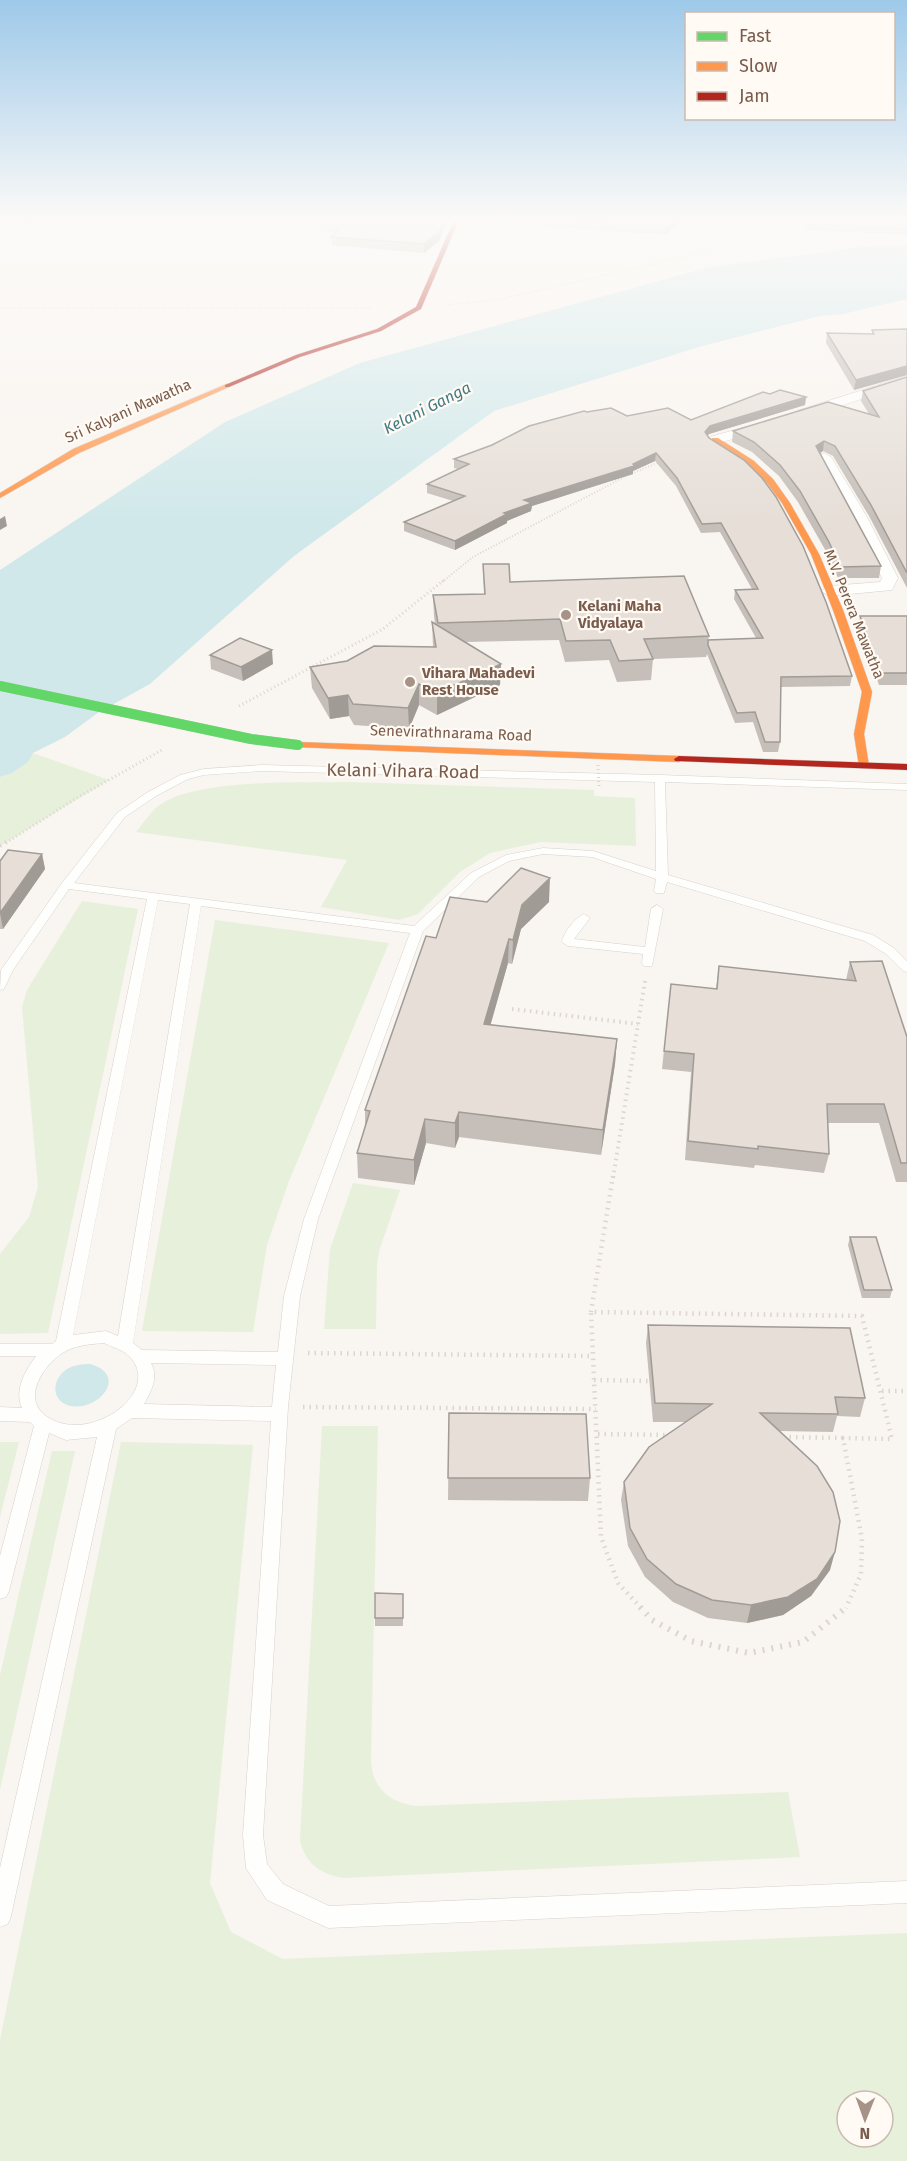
<svg xmlns="http://www.w3.org/2000/svg" width="907" height="2161" font-family="'Fira Sans',sans-serif">
  <style>
    .green { fill: #e7f0db; fill-rule: evenodd }
    .water { fill: #d0e8ea }
    .lines { fill: none; stroke-linecap: round; stroke-linejoin: round }
    .lane-casing { stroke: #d7d1cb; stroke-width: 1 }
    .street-casing { stroke: #d7d1cb; stroke-width: 1 }
    .slow-casing { stroke: #d9d2cb; stroke-width: 1 }
    .jam-casing { stroke: #d9d2cb; stroke-width: 1 }
    .path-far5 { stroke: #dcd5d0; stroke-width: 1.5; stroke-dasharray: 1 2; stroke-linecap: butt }
    .path-far4 { stroke: #dcd5d0; stroke-width: 2; stroke-dasharray: 1 2; stroke-linecap: butt }
    .path-far3 { stroke: #dcd5d0; stroke-width: 3; stroke-dasharray: 1 3; stroke-linecap: butt }
    .path-far2 { stroke: #dcd5d0; stroke-width: 4; stroke-dasharray: 1.5 4.5; stroke-linecap: butt }
    .path-far1 { stroke: #dcd5d0; stroke-width: 4.5; stroke-dasharray: 1.5 5; stroke-linecap: butt }
    .path { stroke: #dcd5d0; stroke-width: 6; stroke-dasharray: 2 7; stroke-linecap: butt }
    .lane { fill: #fefefd; fill-rule: evenodd }
    .street { fill: #fefefd; fill-rule: evenodd }
    .slow { fill: #ff974d; fill-rule: evenodd }
    .jam { fill: #b3261e; fill-rule: evenodd }
    .fast-bridge-casing { stroke: #d9d2cb; stroke-width: 10; stroke-linecap: butt }
    .path-bridge { stroke: #dcd5d0; stroke-width: 3; stroke-dasharray: 1 3; stroke-linecap: butt }
    .fast-bridge { stroke: #63d668; stroke-width: 10 }
    .wall { fill: #c6bfb9 }
    .shaded-wall { fill: #a19b96 }
    .building { fill: #e6ded7; stroke: #a19b96; stroke-width: 1.5 }
    .poi-dot { fill: #a69286; stroke: #fffaf3; stroke-width: 2 }
    .labels { text-anchor: middle; dominant-baseline: central; stroke-width: 4.5; stroke-linejoin: round; paint-order: stroke }
    .far-street-label { font-size: 15px; fill: #7a5c4d; stroke: #fffaf3 }
    .far-poi-label { font-size: 15px; font-weight: bold; fill: #7a5c4d; stroke: #fffaf3; text-anchor: start }
    .far-water-label { font-size: 16px; font-style: italic; fill: #437c86; stroke: #fffaf3 }
    .street-label { font-size: 18px; fill: #7a5c4d; stroke: #fffaf3 }
  </style>
  <rect width="100%" height="100%" fill="#f9f5f0"/>
  <path class="green" d="M33 753 109 780 0 846V777C14 773 25 766 33 753Z
    M349 782 594 790V796L635 798 636 846 541 842 490 853 460 872 418 914 399 920 321 907 347 860 136 832C142 825 149 814 157 807 193 778 301 783 349 782Z
    M82 901 138 909 48 1333 0 1334V1254L29 1217 38 1187 22 1007 27 990Z
    M215 920 389 943 289 1181 267 1245 253 1332 142 1331Z
    M353 1183 400 1190 380 1248 377 1264 376 1329H324L330 1249Z
    M322 1426H378L371 1759C371 1786 388 1802 415 1806L788 1792 800 1857 343 1878C320 1874 305 1863 300 1840Z
    M0 1442H19L0 1517Z
    M121 1442 253 1445 210 1883 231 1932 283 1959 907 1933V2161H0V2040ZM847 2101H883V2137H847Z
    M52 1451H75L0 1790V1675Z"/>
  <path class="water" d="M907 245V299L843 314 820 316 702 346 494 411 294 556 150 684 99 712 65 737 33 753 28 762 12 773 0 777V570L225 422 360 363 706 268 860 247Z
    M90 1364C131 1375 96 1415 67 1405 50 1398 53 1378 67 1369 74 1365 82 1364 90 1364Z"/>
  <g class="lines">
    <g class="lane-casing">
      <path id="lane" d="M262 765 660 775 907 784V790L665 782 668 875 873 935 894 948 907 961V972L903 971 886 954 865 941 667 882 664 893H656L654 891 656 879 592 857 543 854 509 861 479 877 423 931 318 1219 300 1296 288 1407 263 1835 267 1864 283 1884 329 1906 907 1881V1903L328 1928 267 1900 246 1868 243 1835 271 1421 132 1418 116 1429 11 1916 8 1924 0 1927V1868L97 1437 66 1440 49 1433 9 1591 6 1597 0 1599V1556L34 1426 30 1422 0 1421V1407L22 1408C14 1390 25 1371 36 1356H0V1344H52L56 1341 147 899 69 889 13 970 4 989 0 990 1 970 62 883 117 813 148 792 180 775 204 769ZM262 771 655 782 656 871 593 851 543 848 506 855 471 873 414 926 74 883 125 817 156 796 188 779 204 775ZM158 900 190 904 118 1336 106 1331 73 1335ZM201 906 410 933 304 1219 284 1296 278 1352 142 1350 133 1343ZM104 1343C112 1347 123 1350 129 1356 164 1391 92 1444 49 1418 18 1400 45 1361 68 1350 79 1345 92 1344 104 1343ZM151 1363 276 1365 272 1407 144 1404C151 1392 159 1377 151 1363Z
        M657 905 663 909 652 966H644L642 963 643 954 568 946 562 942C563 933 575 918 584 914L590 918 574 939 645 947 651 909Z"/>
    </g>
    <g class="street-casing">
      <path id="street" d="M907 376V384L807 417 802 418 795 414 797 411Z
        M767 421 772 422 774 425 772 428 715 444 708 440 710 437Z
        M824 453 831 457 867 517 898 578 892 590 829 596 821 591 829 586 880 582 882 578 851 517 817 457Z"/>
    </g>
    <g class="slow-casing">
      <path id="slow" d="M882 220H907V224L884 222Z
        M227 384 229 387 79 453 0 498V493L73 449Z
        M712 438H718L754 461 773 479 790 503 819 554 843 610 872 692 864 734 869 766 868 768H860L859 766 854 734 862 692 833 610 811 554 782 503 767 483 748 465 712 442Z
        M298 742 679 756 684 759 679 762 294 747 293 745Z"/>
    </g>
    <g class="jam-casing">
      <path id="jam" d="M454 220H459L421 309 381 331 300 357 229 387H225V385L296 355 377 329 416 307Z
        M679 756 907 764V770L675 761 674 759Z"/>
    </g>
    <path class="path-far5" d="M445 305 497 300 698 254 785 220
      M0 308H371"/>
    <path class="path-far4" d="M442 582 473 557 626 476 662 461"/>
    <path class="path-far3" d="M239 706 383 629 444 580
      M6 843 75 799 162 750"/>
    <path class="path-far2" d="M0 846 8 841
      M512 1009 638 1024
      M613 1178 645 981"/>
    <path class="path-far1" d="M591 1312 613 1176
      M308 1353 593 1356
      M594 1380 649 1381
      M882 1391H907
      M303 1407 596 1409
      M598 1434 671 1435
      M783 1437 843 1438
      M641 1608 618 1583 601 1537 591 1312 862 1316 892 1439 843 1438 862 1539 861 1574 846 1608"/>
    <path class="path" d="M640 1607 652 1620 691 1641 749 1653 803 1642 847 1607"/>
    <use href="#lane" class="lane"/>
    <use href="#street" class="street"/>
    <use href="#slow" class="slow"/>
    <use href="#jam" class="jam"/>
    <g class="fast-bridge-casing">
      <path id="fast-bridge" d="M0 686 251 739 298 745"/>
    </g>
    <path class="path-bridge" d="M598 765 599 787"/>
    <use href="#fast-bridge" class="fast-bridge"/>
  </g>
  <path class="wall" d="M0 220H37L27 226 0 224Z
    M321 220H447L439 241 424 253 332 245 331 237 336 232 320 231Z
    M542 220H682L665 235 542 226Z
    M705 220H737L731 225H707Z
    M808 220 907 222V235L806 230Z
    M907 329V375L854 390 826 343 827 333 872 334V330Z
    M907 377V588L869 516 833 456 823 451 820 453 881 566 879 578H838L827 553 798 502 779 476 752 452 732 442 733 431 869 414 861 401 863 391Z
    M770 394 806 397 805 405 709 434 707 436 852 676 850 686 781 687 780 742 778 752H763L753 722 735 723 707 654 706 657 653 659 651 680 617 682 609 660 565 662 559 640 466 642 501 664 500 685 437 715 419 705 409 729 354 725 349 716 330 719 312 688 310 667 433 647 432 622 435 624 434 616 433 595 484 594 483 564 510 582 709 636 708 640 756 638 734 599 735 590 752 589 720 532 701 533 676 486 655 461 633 471V474L532 506 531 511 507 521V523L455 550 404 531V522L453 501 427 493V484L458 469 454 468V459L587 412 627 416 691 420Z
    M860 616H907V685H879L858 628Z
    M210 655 273 664 243 681 211 669Z
    M42 854 45 869 3 929H0V861Z
    M487 902H549L521 929 512 964 508 963 490 1025 617 1039 615 1064 601 1155 459 1137 455 1148 426 1143 414 1185 358 1178 357 1153 365 1126V1110L436 938Z
    M850 962 907 1037V1182H896L879 1123H828L829 1154 824 1173 755 1165 754 1168 685 1160 691 1072 662 1069 671 984 716 989 719 966 846 980Z
    M850 1237 892 1290 890 1298H862L848 1245Z
    M648 1325 865 1398 860 1417 837 1416 833 1432 780 1431 830 1570 811 1596 783 1615 747 1623 708 1618 673 1602 645 1577 628 1546 621 1500 624 1482 685 1422H653L646 1343Z
    M449 1413 590 1478 588 1501 448 1500Z
    M403 1594V1626H375V1618Z"/>
  <path class="shaded-wall" d="M26 220H37L27 226Z
    M444 220H447L439 241 424 253V244Z
    M673 220H682L665 235 666 227Z
    M732 220H737L731 225Z
    M907 366V375L854 390 856 380Z
    M806 397 805 405 709 434 704 440 705 432 710 426Z
    M824 441 823 451 815 456 816 446Z
    M656 453 655 461 633 471V474L532 506 531 511 507 521V523L455 550V541L504 513 524 500 633 464Z
    M5 516 7 526 0 530V519Z
    M272 650 273 664 243 681 241 667Z
    M501 664 500 685 437 715V693Z
    M419 684V705L409 729 408 708Z
    M348 695 349 716 330 719 328 698Z
    M42 854 45 869 3 929 0 913Z
    M550 878 549 902 521 929 512 964 513 940 522 905Z
    M509 939 508 963 484 1048V1024Z
    M617 1039 615 1064 601 1155 603 1130Z
    M459 1112V1137L455 1148V1123Z
    M425 1119 426 1143 414 1185V1160Z
    M835 1552 830 1570 811 1596 783 1615 747 1623 751 1605Z"/>
  <path class="building" d="M321 220H444L439 232 424 244 331 237 344 225 320 223Z
    M578 220H673L666 227Z
    M808 220H885L907 222V229L807 224Z
    M907 329V366L856 380 827 333 874 334 872 330Z
    M907 377V573L871 505 835 446 824 441 816 446 881 566 840 567 829 542 800 491 780 465 754 442 733 431 828 402 879 417 863 391Z
    M780 390 806 397 710 426 705 432 709 438 744 460 762 478 776 497 803 546 826 602 852 676 781 677 780 742H765L755 712 737 713 708 645V640L763 638 735 590 758 589 721 523 702 524 677 478 656 453 633 464 634 466 524 500 532 503 504 513 507 514 455 541 404 522 465 496 427 484 469 464 454 459 492 445 529 426 584 411 587 412 611 408 627 416 668 408 691 420 763 392 770 394Z
    M483 564H509L510 582 684 576 709 636 644 639 653 659 619 661 610 640 566 641 560 619 438 623 433 595 485 594Z
    M860 616H907V673H881Z
    M432 622 501 664 437 693 419 684 408 708 353 704 348 695 328 698 310 667 347 661 374 646 436 647Z
    M240 638 272 650 241 667 210 655Z
    M8 850 42 854 0 913V861Z
    M521 868 550 878 522 905 513 940 509 939 484 1024 617 1039 603 1130 459 1112 455 1123 425 1119 414 1160 357 1153 370 1111 365 1110 426 936 436 938 450 897 487 902Z
    M882 961 907 1037V1163H901L884 1104H827L829 1154 758 1146V1149L688 1141 694 1054 664 1051 671 984 717 989 719 966 856 981 850 962Z
    M850 1237H876L892 1290H864Z
    M648 1325 850 1328 865 1398 835 1397 838 1414 760 1413 817 1466 833 1492 840 1521 835 1552 817 1579 788 1597 751 1605 712 1600 676 1584 647 1559 630 1528 624 1482 649 1447 712 1404 655 1403Z
    M449 1413 586 1414 590 1478H448Z
    M375 1593 403 1594V1618H375Z"/>
  <linearGradient id="sky" x2="0" y2="1"><stop stop-color="#9ec9e9"/><stop offset="0.42" stop-color="#fcfaf8"/><stop offset="1" stop-color="#fcfaf8" stop-opacity="0"/></linearGradient>
  <rect width="907" height="523" fill="url(#sky)"/>
  <g class="poi-dot">
    <circle cx="566" cy="615" r="6"/>
    <circle cx="410" cy="682" r="6"/>
  </g>
  <g class="labels">
    <g class="far-street-label">
      <text transform="translate(128 411) rotate(-24)">Sri Kalyani Mawatha</text>
      <text transform="translate(854 614) rotate(68)">M.V. Perera Mawatha</text>
      <text transform="translate(451 733) rotate(2)">Senevirathnarama Road</text>
    </g>
    <g class="far-poi-label">
      <text x="578" y="606">Kelani Maha<tspan x="578" dy="17">Vidyalaya</tspan></text>
      <text x="422" y="673">Vihara Mahadevi<tspan x="422" dy="17">Rest House</tspan></text>
    </g>
    <g class="far-water-label">
      <text transform="translate(427 408) rotate(-27)">Kelani Ganga</text>
    </g>
    <g class="street-label">
      <text transform="translate(403 771) rotate(1)">Kelani Vihara Road</text>
    </g>
  </g>
  <rect x="685" y="12" width="210" height="108" fill="#fffaf3" stroke="#cabbb1" stroke-width="1.5"/>
  <rect x="697" y="32" width="30" height="9" fill="#63d668" stroke="#cabbb1" stroke-width="1.5"/>
  <text x="739" y="42" font-size="18" fill="#7a5c4d">Fast</text>
  <rect x="697" y="62" width="30" height="9" fill="#ff974d" stroke="#cabbb1" stroke-width="1.5"/>
  <text x="739" y="72" font-size="18" fill="#7a5c4d">Slow</text>
  <rect x="697" y="92" width="30" height="9" fill="#b3261e" stroke="#cabbb1" stroke-width="1.5"/>
  <text x="739" y="102" font-size="18" fill="#7a5c4d">Jam</text>
  <g transform="translate(865 2119) rotate(181)"><circle r="28" fill="#fffaf3" stroke="#cabbb1" stroke-width="1.5"/>
  <path d="M0-4.5L10 22L0 15L-10 22Z" fill="#a69286"/>
  <text y="-9" font-size="16" font-weight="bold" text-anchor="middle" fill="#7a5c4d">N</text>
  </g>
</svg>
